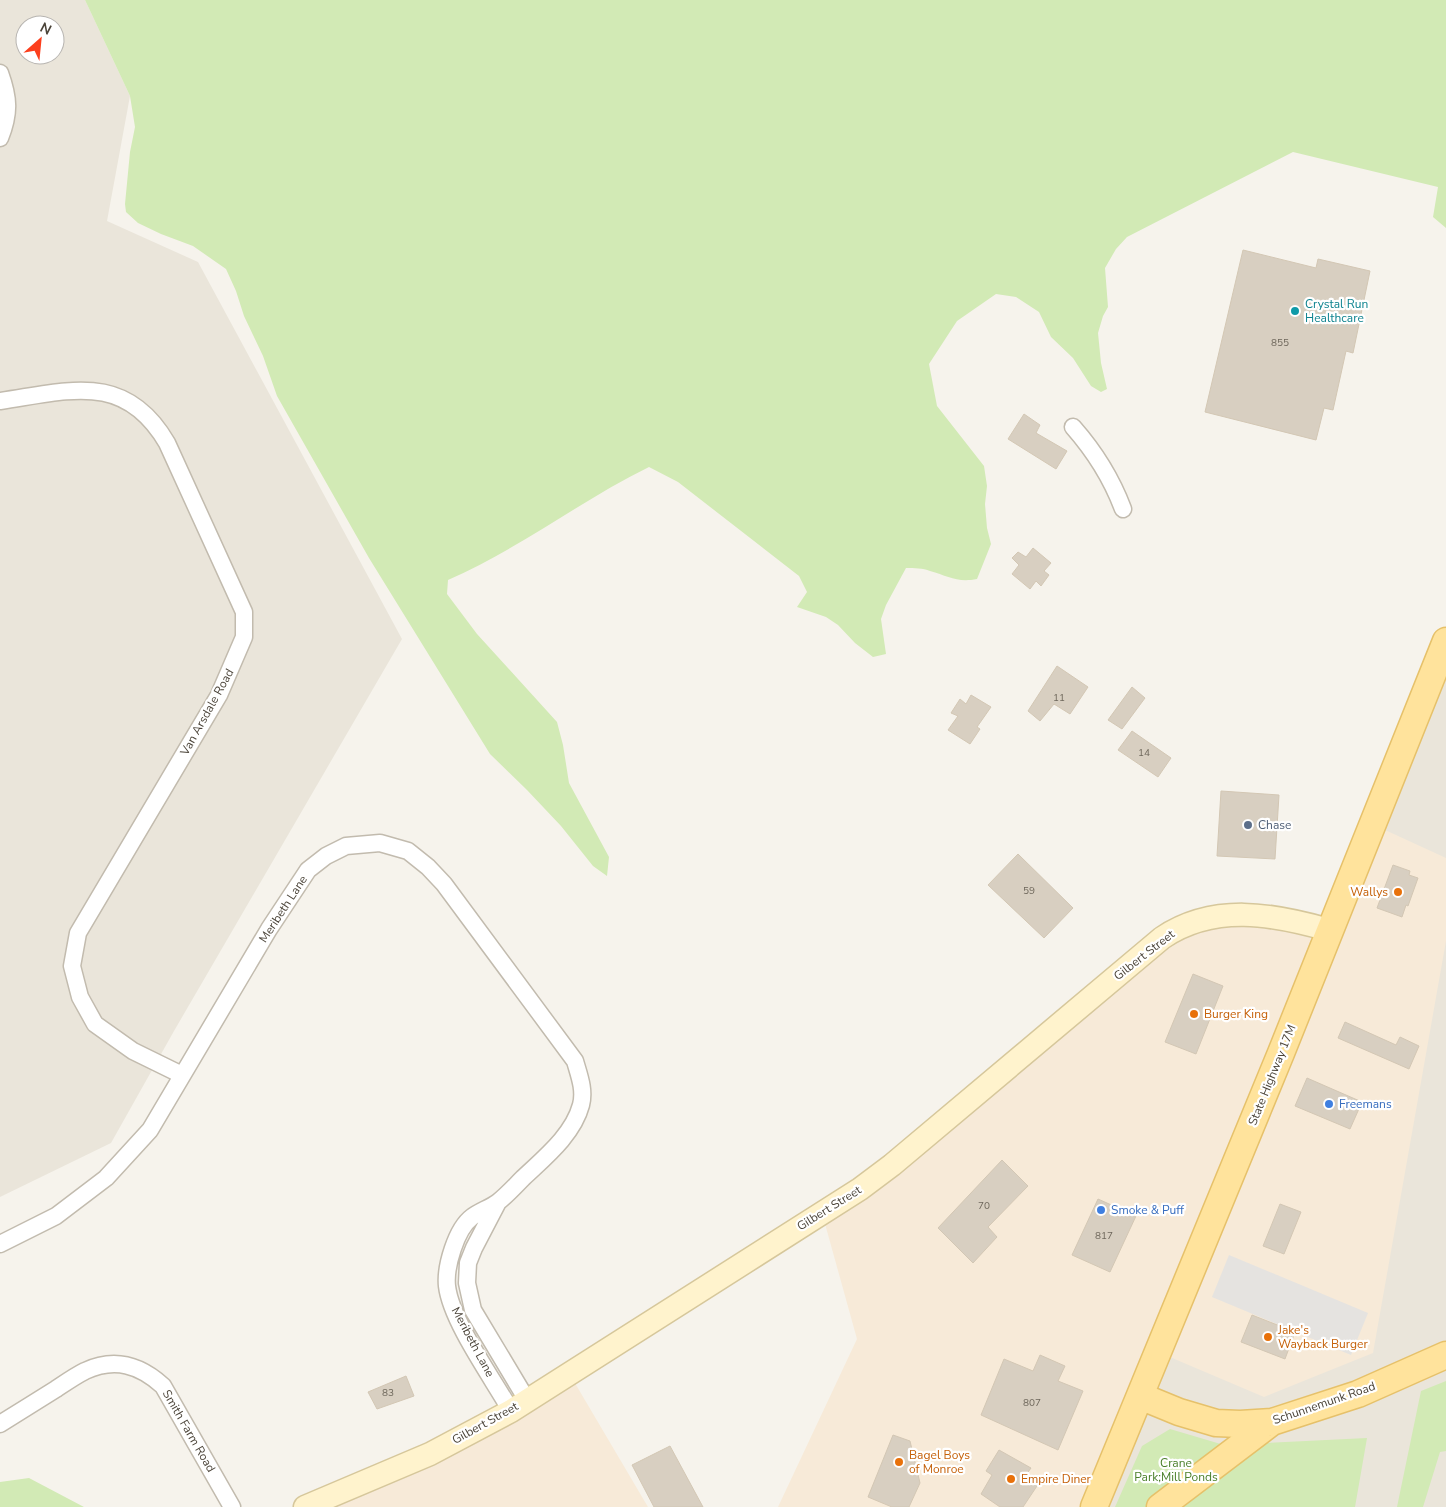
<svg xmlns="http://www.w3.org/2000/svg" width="1446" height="1507" font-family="'Nunito Sans',sans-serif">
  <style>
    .residential { fill: #eae5da; fill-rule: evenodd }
    .commercial { fill: #f7ead8 }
    .green { fill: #d2eab5 }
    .parking { fill: #e5e3e0 }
    .building { fill: #d8cfc1; stroke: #d3c7b4 }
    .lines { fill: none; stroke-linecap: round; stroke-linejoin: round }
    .street-casing { stroke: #c2bbae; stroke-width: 19 }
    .secondary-casing { stroke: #d6c79b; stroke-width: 25 }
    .primary-casing { stroke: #e6c16a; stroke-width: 29 }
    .street { stroke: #fff; stroke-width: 16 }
    .secondary { stroke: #fff3cd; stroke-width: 22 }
    .primary { stroke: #ffe39c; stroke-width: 26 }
    .culture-dot { fill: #0f9aa8; stroke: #fff; stroke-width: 2 }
    .service-dot { fill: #5c6f8a; stroke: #fff; stroke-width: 2 }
    .food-dot { fill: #e8710a; stroke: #fff; stroke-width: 2 }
    .shop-dot { fill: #3f7fe0; stroke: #fff; stroke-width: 2 }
    .labels { text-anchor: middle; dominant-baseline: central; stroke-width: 4.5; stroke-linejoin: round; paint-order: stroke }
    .number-label { font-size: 10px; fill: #6e675b }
    .culture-label { font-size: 12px; fill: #0d838f; stroke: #fff; text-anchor: start }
    .street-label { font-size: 12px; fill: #4b4439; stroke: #fff }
    .service-label { font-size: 12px; fill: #4e5e75; stroke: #fff; text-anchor: start }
    .food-label { font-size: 12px; fill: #c56008; stroke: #fff; text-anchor: start }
    .shop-label { font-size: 12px; fill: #366cbe; stroke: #fff; text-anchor: start }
    .park-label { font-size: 12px; fill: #4a7f2a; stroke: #fff }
  </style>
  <rect width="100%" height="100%" fill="#f6f3ec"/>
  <path class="residential" d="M0 0H85L130 96 107 221 198 262 402 639 174 1031 111 1143 0 1197ZM25 25H55V55H25Z
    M1446 638V1507H1094Z"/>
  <path class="commercial" d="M1372 824 1446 858V941L1373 1353 1264 1397 1158 1352 1094 1507H778L857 1339 822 1213 1204 919 1329 930Z
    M569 1373 648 1507H318Z"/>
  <path class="green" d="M85 0H1446V228L1433 217 1438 187 1293 152 1127 237 1116 249 1105 268 1108 307 1103 316 1098 333 1101 363 1107 389 1101 392 1091 386 1073 358 1051 337 1039 312 1016 297 996 294 957 321 929 364 937 406 984 466 987 486 985 504 987 528 991 544 977 579C957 583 948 576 930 571 923 568 914 568 906 568L886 605 881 619 886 654 873 657 855 643 838 625 826 617 797 607 807 592 799 576 678 482 649 467C580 501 519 549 448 580L447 594 477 634 557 722 563 745 569 783 609 857 607 876 593 866 561 826 527 790 490 754 369 558 277 396 263 356 244 316 236 291 226 269 193 246 161 234 138 223 126 212 125 204 130 152 135 127 130 96Z
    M1446 1381V1451L1440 1452 1423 1507H1397L1421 1391Z
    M1170 1429 1224 1445 1367 1438 1355 1507H1115L1142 1446Z
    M29 1478 84 1507H0V1482Z"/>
  <path class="parking" d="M1229 1255 1368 1313 1351 1355 1212 1297Z"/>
  <path class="building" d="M1243 250 1316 268 1318 259 1370 271 1353 353 1346 351 1333 410 1324 408 1316 440 1205 412Z
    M1024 414 1040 425 1036 433 1067 451 1056 469 1008 439Z
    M1033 548 1051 563 1044 571 1049 575 1041 586 1036 581 1030 589 1012 574 1019 565 1012 558 1018 552 1026 557Z
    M1057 666 1088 687 1070 714 1054 704 1040 721 1028 711Z
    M1132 687 1145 698 1122 729 1108 720Z
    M971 695 991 707 977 727 980 729 970 744 948 730 958 716 951 713 960 699 966 704Z
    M1132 731 1171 758 1158 777 1118 750Z
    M1221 791 1279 795 1275 859 1217 856Z
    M1018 854 1073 908 1044 938 988 885Z
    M1393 865 1410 871 1409 875 1418 878 1408 906 1406 905 1402 917 1377 908Z
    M1193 974 1223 986 1196 1054 1165 1042Z
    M1345 1022 1396 1045 1400 1037 1419 1046 1409 1069 1338 1038Z
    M1307 1078 1362 1102 1350 1129 1295 1106Z
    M1002 1160 1028 1186 988 1227 997 1237 973 1263 938 1228Z
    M1098 1199 1136 1216 1110 1272 1072 1255Z
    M1280 1204 1301 1212 1284 1254 1263 1246Z
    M1252 1315 1295 1332 1285 1359 1241 1342Z
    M1040 1355 1065 1366 1058 1381 1083 1391 1058 1450 981 1415 1004 1359 1033 1371Z
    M406 1376 414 1396 377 1409 368 1392Z
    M893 1435 910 1441 920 1483 909 1507H892L868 1497Z
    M670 1446 703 1507H654L632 1465Z
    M999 1450 1031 1468 1026 1475 1039 1483 1023 1507H1000L981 1494 992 1475 986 1471Z"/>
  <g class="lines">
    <g class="street-casing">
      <path id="street" d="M0 73C9 98 10 113 0 138
        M0 401C69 391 125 371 167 443L244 612V637L219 695 78 933 72 966 80 997 95 1024 133 1051 182 1075
        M1073 427C1095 452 1111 477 1123 509
        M498 1202 474 1248 468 1263 467 1283 473 1310 527 1400
        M0 1244 56 1216 106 1178 150 1130 269 929 308 870 326 856 346 846 380 843 408 851 428 867 444 884 575 1061C579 1075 585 1090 581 1105 573 1135 544 1158 523 1178 515 1186 507 1195 498 1202 490 1208 480 1211 472 1217 456 1229 445 1267 447 1286 451 1321 493 1379 511 1411
        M0 1424C19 1412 37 1401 56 1389 65 1383 75 1376 85 1371 115 1357 140 1365 163 1386L232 1507"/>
    </g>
    <g class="secondary-casing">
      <path id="secondary" d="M305 1507 430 1454 511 1411 860 1189 892 1165 1162 938C1214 903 1273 914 1329 930"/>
    </g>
    <g class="primary-casing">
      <path id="primary" d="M1140 1396 1179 1412 1216 1423 1240 1424 1272 1422 1358 1394 1446 1355
        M1094 1507 1281 1053 1446 641
        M1160 1507 1272 1422"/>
    </g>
    <use href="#street" class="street"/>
    <use href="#secondary" class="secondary"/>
    <use href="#primary" class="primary"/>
  </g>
  <circle class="culture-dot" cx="1295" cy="311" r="5"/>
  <circle class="service-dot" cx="1248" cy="825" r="5"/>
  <g class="food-dot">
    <circle cx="1398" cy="892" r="5"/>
    <circle cx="1194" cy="1014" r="5"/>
    <circle cx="1268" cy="1337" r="5"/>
    <circle cx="899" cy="1462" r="5"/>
    <circle cx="1011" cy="1479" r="5"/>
  </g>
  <g class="shop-dot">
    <circle cx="1329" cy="1104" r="5"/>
    <circle cx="1101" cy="1210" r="5"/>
  </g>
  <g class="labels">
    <g class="number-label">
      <text x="1280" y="343">855</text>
      <text x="1059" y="698">11</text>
      <text x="1144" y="753">14</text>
      <text x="1029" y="891">59</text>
      <text x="984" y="1206">70</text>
      <text x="1104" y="1236">817</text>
      <text x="388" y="1393">83</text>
      <text x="1032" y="1403">807</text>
    </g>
    <g class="culture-label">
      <text x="1305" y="304">Crystal Run<tspan x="1305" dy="14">Healthcare</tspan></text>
    </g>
    <g class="street-label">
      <text transform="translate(207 712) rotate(-61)">Van Arsdale Road</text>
      <text transform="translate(283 909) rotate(-57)">Meribeth Lane</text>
      <text transform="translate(1144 955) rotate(-38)">Gilbert Street</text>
      <text transform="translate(1272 1075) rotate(-68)">State Highway 17M</text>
      <text transform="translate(829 1208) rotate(-32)">Gilbert Street</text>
      <text transform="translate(473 1342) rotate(62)">Meribeth Lane</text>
      <text transform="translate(1324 1403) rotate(-19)">Schunnemunk Road</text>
      <text transform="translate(485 1423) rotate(-29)">Gilbert Street</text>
      <text transform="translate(189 1431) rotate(60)">Smith Farm Road</text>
    </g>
    <g class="service-label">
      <text x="1258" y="825">Chase</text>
    </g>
    <g class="food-label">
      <text x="1388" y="892" text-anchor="end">Wallys</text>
      <text x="1204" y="1014">Burger King</text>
      <text x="1278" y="1330">Jake's<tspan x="1278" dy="14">Wayback Burger</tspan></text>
      <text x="909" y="1455">Bagel Boys<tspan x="909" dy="14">of Monroe</tspan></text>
      <text x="1021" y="1479">Empire Diner</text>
    </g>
    <g class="shop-label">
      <text x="1339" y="1104">Freemans</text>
      <text x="1111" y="1210">Smoke &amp; Puff</text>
    </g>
    <g class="park-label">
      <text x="1176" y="1463">Crane<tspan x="1176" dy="14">Park;Mill Ponds</tspan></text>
    </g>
  </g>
  <g transform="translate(40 40) rotate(27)"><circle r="24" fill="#ffffff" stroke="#b7b4b0"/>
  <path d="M0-4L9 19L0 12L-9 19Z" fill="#fc3f1d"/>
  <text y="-8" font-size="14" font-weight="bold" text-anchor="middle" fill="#4b4439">N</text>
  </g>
</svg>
